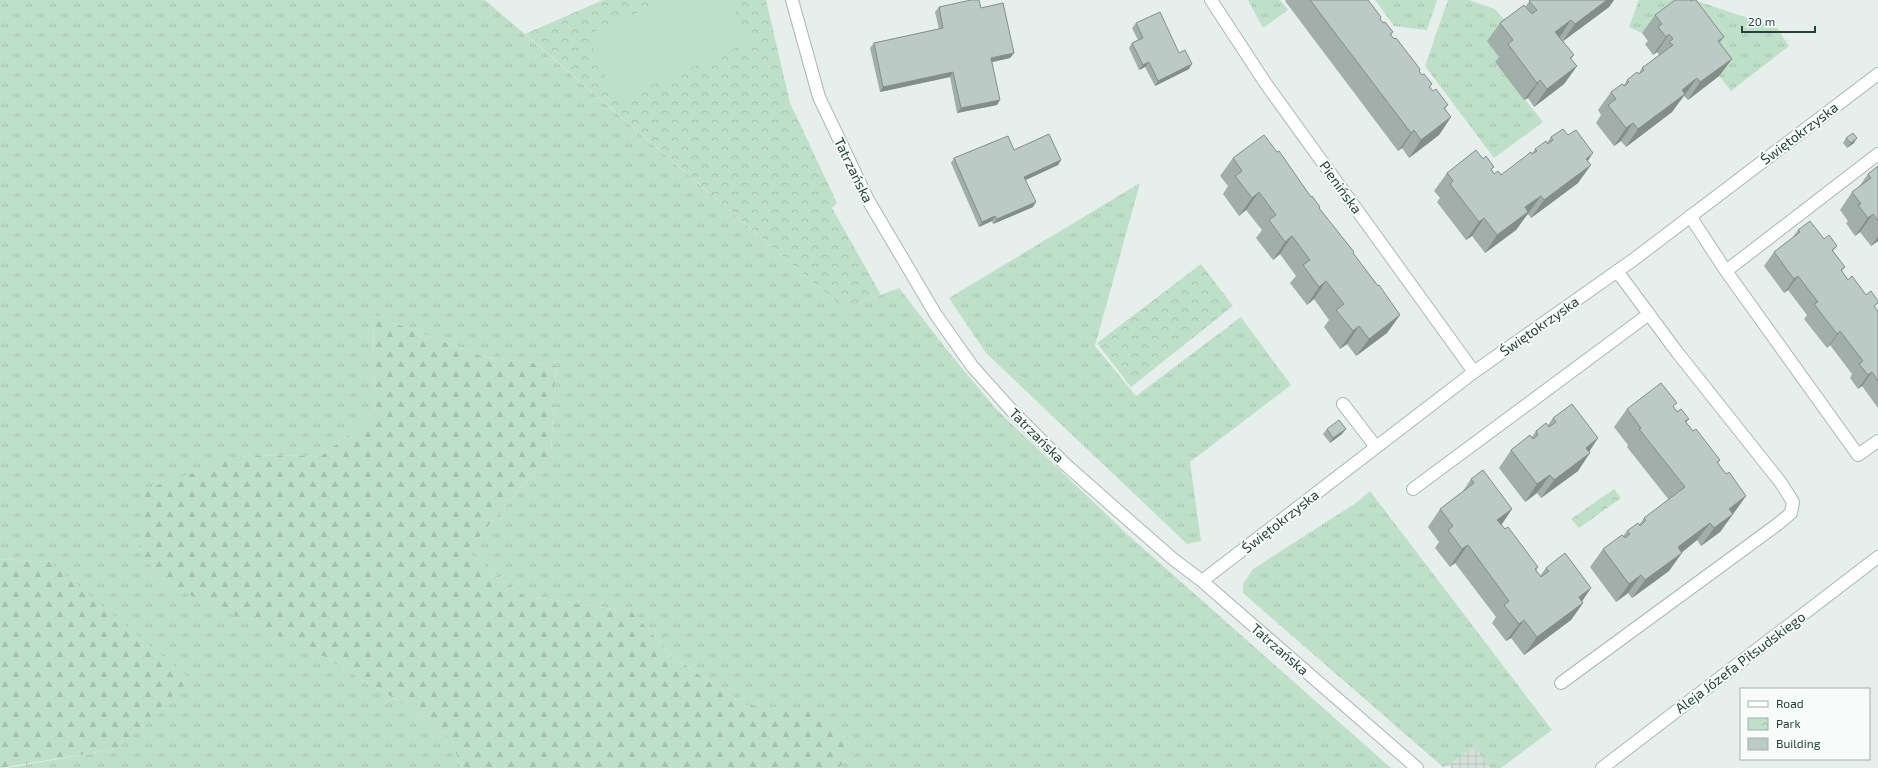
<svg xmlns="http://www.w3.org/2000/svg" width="1878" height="768" font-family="'Exo 2',sans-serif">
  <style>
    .industrial { fill: url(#industrial-grid) }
    .grass { fill: url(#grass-tufts) }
    .forest { fill: url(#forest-firs) }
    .park { fill: url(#park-crowns) }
    .garden { fill: #bfe0c8 }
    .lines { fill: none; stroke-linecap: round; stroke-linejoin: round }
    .service-casing { stroke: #a8b8b2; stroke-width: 14 }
    .minor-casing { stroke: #a8b8b2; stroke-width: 14 }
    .secondary-casing { stroke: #a4bbb3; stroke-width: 14 }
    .service { stroke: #fff; stroke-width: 12 }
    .minor { stroke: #fff; stroke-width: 12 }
    .secondary { stroke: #fff; stroke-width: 12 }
    .wall { fill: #a1aea9 }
    .shaded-wall { fill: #838d89 }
    .building { fill: #bbcac4; stroke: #838d89 }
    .labels { text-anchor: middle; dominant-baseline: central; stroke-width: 4; stroke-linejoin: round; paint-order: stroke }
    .street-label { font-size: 14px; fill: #24423a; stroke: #f7fbf9 }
  </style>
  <defs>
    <pattern id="industrial-grid" width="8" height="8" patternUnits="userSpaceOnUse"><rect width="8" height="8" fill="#d4dfda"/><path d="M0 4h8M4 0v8" fill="none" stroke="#b6c1bc"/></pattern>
    <pattern id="grass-tufts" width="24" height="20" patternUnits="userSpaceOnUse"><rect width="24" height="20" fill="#bfe0c8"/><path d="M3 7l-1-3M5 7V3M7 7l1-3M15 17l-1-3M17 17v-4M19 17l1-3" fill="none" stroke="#a4c1ad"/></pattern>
    <pattern id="forest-firs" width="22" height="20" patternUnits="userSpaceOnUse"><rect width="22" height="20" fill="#bfe0c8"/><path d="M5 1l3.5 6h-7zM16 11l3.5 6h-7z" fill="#a4c1ad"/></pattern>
    <pattern id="park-crowns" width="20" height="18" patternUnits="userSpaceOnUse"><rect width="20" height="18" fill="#bfe0c8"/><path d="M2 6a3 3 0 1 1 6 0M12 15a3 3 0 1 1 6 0" fill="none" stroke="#a4c1ad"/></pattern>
  </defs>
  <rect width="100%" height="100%" fill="#e6efeb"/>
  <path class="industrial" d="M1474 747 1490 768H1451L1449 765Z"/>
  <path class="grass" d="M0 0H485L844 309 899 288 951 355 997 410 1127 534 1391 768H839L854 750 819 711 744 705 673 657 632 612 522 595 467 551 551 452 556 366 484 357 373 315 375 415 321 456 244 455 323 656 400 702 451 738 461 768H7L116 749 51 562 0 559Z
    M1248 0H1280L1288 10 1263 28Z
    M1375 0H1437L1427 30 1394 26Z
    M1448 0H1469L1495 9 1509 25 1500 58 1495 62 1543 122 1494 158 1425 66Z
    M1639 0H1694L1777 28 1789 46 1731 91 1719 76 1672 11 1642 33 1629 27Z
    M1140 183 1095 346 1136 396 1241 317 1291 385 1190 462 1201 541 1187 544 986 353 949 298Z
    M1370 491 1552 730 1501 768H1490L1474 747 1449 765 1443 767 1243 593V584L1253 569 1356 503Z"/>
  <path class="forest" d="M373 315 484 357 556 366 551 452 467 551 522 595 632 612 673 657 744 705 819 710 854 750 839 768H461L451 738 400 702 323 656 159 581 139 547 143 490 244 455 321 456 375 415Z
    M0 559 50 562 191 679 116 749 0 768Z"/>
  <path class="park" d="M603 0H766L790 103 837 203 832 208 881 295 844 309 525 34Z
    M1201 264 1233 306 1131 387 1097 343Z
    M1614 489 1621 498 1579 528 1571 519Z"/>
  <path class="garden" d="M665 0H730L749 42 617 101 587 35Z"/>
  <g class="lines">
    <g class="service-casing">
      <path id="service" d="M1690 216 1726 271 1858 455 1878 441
        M1726 271 1878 154
        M1343 404 1376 447
        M1413 489 1649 314
        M1561 683 1778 524 1791 513 1793 502 1781 483 1677 352 1617 271"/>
    </g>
    <g class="minor-casing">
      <path id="minor" d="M792 0 819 97 868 200 936 315 972 366 1014 413 1065 464 1117 510 1173 559 1202 581 1417 768
        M1211 0 1266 84 1474 372
        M1202 581 1474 372 1633 260 1878 74"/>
    </g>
    <g class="secondary-casing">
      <path id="secondary" d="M1602 768 1878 557"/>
    </g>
    <use href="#service" class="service"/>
    <use href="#minor" class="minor"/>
    <use href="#secondary" class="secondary"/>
  </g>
  <path class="wall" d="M1286 0H1368L1381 17 1380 19 1383 23 1393 32 1391 35 1419 71 1433 91 1448 105 1445 109 1451 117 1439 135 1409 158 1402 148 1398 151 1285 1Z
    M1530 0H1614L1609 7 1563 41 1574 55 1571 59 1577 66 1564 84 1534 107 1528 98 1524 100 1495 62 1499 57 1487 41 1500 23 1526 6Z
    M939 7 981 8 1014 53 1010 58 992 62 997 105 957 113 950 77 880 92 870 48 874 43 939 29 935 12Z
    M1655 15 1724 37 1720 43 1732 59 1719 76 1688 100 1684 96 1683 97 1672 112 1626 147 1621 141 1614 146 1596 123 1601 115 1598 110 1611 92 1624 85 1627 80 1639 73 1642 68 1659 55 1657 52 1653 55 1645 44 1648 41 1642 33Z
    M1136 23 1179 53 1189 69 1155 86 1145 67 1139 70 1129 48 1132 43 1138 40 1132 28Z
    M1551 137 1588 161 1578 183 1531 218 1528 214 1526 216 1516 230 1485 253 1472 236 1466 240 1437 202 1440 198 1434 191 1447 173 1492 170 1494 174 1501 175 1532 154 1535 149 1547 143Z
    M1846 138 1854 143 1847 148 1843 143Z
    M1014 150 1061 160 1058 165 1026 180 1033 207 993 224 992 221 979 227 951 163 954 158Z
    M1233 158 1311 197 1320 207 1319 208 1400 315 1387 333 1356 356 1347 344 1340 349 1324 327 1329 320 1314 299 1307 305 1290 283 1296 276 1280 254 1273 260 1256 238 1262 230 1246 210 1239 216 1223 194 1228 186 1220 176Z
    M1878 166V241L1871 246 1860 232 1855 236 1846 223 1848 221 1840 210 1852 192 1858 188 1868 174Z
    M1798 230 1824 239 1837 246 1833 251 1845 267 1842 271 1848 280 1875 307 1878 311V408L1862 386 1858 389 1850 378 1852 374 1830 345 1827 348 1804 319 1807 315 1788 290 1784 293 1764 266 1774 252 1792 238Z
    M1674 407 1677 412 1689 419 1686 423 1693 431 1720 460 1718 463 1726 474 1746 496 1720 532 1701 546 1697 540 1681 553 1669 571 1632 598 1628 593 1616 602 1590 567 1603 549 1623 536 1627 531 1639 525 1644 518 1669 500 1627 447 1628 445 1614 427 1627 409Z
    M1553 418 1598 438 1589 452 1578 471 1541 498 1537 493 1525 502 1499 468 1511 450 1532 437 1536 431 1548 425Z
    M1327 429 1342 434 1330 443 1323 434Z
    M1471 479 1512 509 1501 525 1505 529 1538 567 1536 571 1540 576 1546 568 1583 603 1571 620 1524 655 1511 638 1506 641 1492 623 1496 617 1455 563 1450 567 1435 548 1439 542 1428 527 1440 509 1463 491Z"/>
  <path class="shaded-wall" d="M1607 0H1614L1609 7 1562 42 1575 24Z
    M1571 20 1559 38 1555 32Z
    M1669 34 1657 52 1653 55 1666 37Z
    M1014 53 1010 58 988 63 991 58Z
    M1732 59 1719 76 1688 100 1700 82Z
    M1149 62 1145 67 1139 70 1143 65Z
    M1192 64 1189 69 1155 86 1158 81Z
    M1577 66 1564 84 1534 107 1547 89Z
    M953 72 950 77 880 92 883 87Z
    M1697 78 1672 112 1626 147 1638 129 1682 90Z
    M1540 80 1528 98 1524 100 1537 83Z
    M1000 100 997 105 957 113 961 108Z
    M1451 117 1439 135 1409 158 1421 140Z
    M1633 123 1621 141 1614 146 1626 128Z
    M1414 130 1402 148 1398 151 1411 133Z
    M1857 138 1854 143 1847 148 1851 143Z
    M1593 153 1581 171 1586 159Z
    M1061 160 1058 165 1021 182 1024 177Z
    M1591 165 1578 183 1531 218 1544 200Z
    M1259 192 1246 210 1239 216 1252 198Z
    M1541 196 1516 230 1485 253 1497 235 1525 207Z
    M1036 202 1033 207 993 224 997 219Z
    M1873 214 1860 232 1855 236 1868 218Z
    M995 216 992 221 979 227 982 222Z
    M1484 218 1472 236 1466 240 1479 222Z
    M1292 236 1280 254 1273 260 1285 242Z
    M1878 237V241L1871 246Z
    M1798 276 1788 290 1784 293 1794 279Z
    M1326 281 1314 299 1307 305 1319 287Z
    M1400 315 1387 333 1356 356 1369 339Z
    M1359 326 1347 344 1340 349 1353 331Z
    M1840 331 1830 345 1827 348 1837 334Z
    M1872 372 1862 386 1858 389 1868 375Z
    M1346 429 1342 434 1330 443 1333 438Z
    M1598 438 1586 456 1590 453 1578 471 1541 498 1554 480 1586 448Z
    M1550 475 1537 493 1525 502 1537 484Z
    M1746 496 1720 532 1701 546 1714 528 1729 509Z
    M1512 509 1500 527 1497 520Z
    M1710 523 1697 540 1675 558 1682 553 1669 571 1632 598 1645 580 1678 547Z
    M1468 545 1455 563 1450 567 1462 549Z
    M1641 575 1628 593 1616 602 1629 584Z
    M1591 588 1579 606 1583 603 1571 620 1524 655 1537 637 1579 597Z
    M1524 620 1511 638 1506 641 1519 624Z"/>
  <path class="building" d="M971 0H979L981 8 1003 3 1014 53 991 58 1000 100 961 108 953 72 883 87 874 43 943 28 939 7Z
    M1310 0H1368L1381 17 1380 19 1383 23 1385 22 1393 32 1390 34 1394 39 1396 38 1420 69 1419 71 1422 75 1424 74 1432 84 1429 87 1433 91 1436 89 1448 105 1444 108 1451 117 1421 140 1414 130 1411 133Z
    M1530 0H1607L1575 24 1571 20 1555 32 1574 55 1570 58 1577 66 1547 89 1540 80 1537 83 1508 44 1513 40 1500 23 1524 5 1532 14 1537 10 1529 1Z
    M1675 0H1690L1691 1 1693 0H1696L1724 37 1718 41 1732 59 1700 82 1697 78 1682 90 1685 94 1638 129 1633 123 1626 128 1608 105 1616 99 1611 92 1622 84 1625 86 1629 82 1627 80 1637 72 1639 74 1644 70 1642 68 1673 45 1669 42 1673 39 1669 34 1666 37 1658 27 1662 24 1655 15Z
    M1160 12 1179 53 1185 50 1192 64 1158 81 1149 62 1143 65 1132 43 1143 38 1136 23Z
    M1563 129 1568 135 1576 130 1593 153 1586 159 1591 165 1544 200 1541 196 1525 207 1528 212 1497 235 1484 218 1479 222 1450 184 1453 181 1447 173 1476 150 1483 159 1486 156 1494 167 1491 169 1494 174 1498 171 1501 175 1531 152 1532 154 1537 151 1535 149 1546 141 1548 144 1553 140 1551 137Z
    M1853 133 1857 138 1851 143 1846 138Z
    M1049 134 1061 160 1024 177 1036 202 997 219 995 216 982 222 954 158 1008 136 1014 150Z
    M1264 135 1277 152 1279 151 1311 197 1312 196 1320 207 1319 208 1354 252 1353 253 1378 286 1379 285 1400 315 1369 339 1359 326 1353 331 1336 310 1344 304 1326 281 1319 287 1303 265 1310 260 1292 236 1285 242 1269 220 1276 215 1259 192 1252 198 1235 176 1242 171 1233 158Z
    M1878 166V221L1873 214 1868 218 1858 205 1861 204 1852 192 1871 178 1868 174Z
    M1810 221 1824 239 1829 235 1837 246 1832 250 1845 267 1841 270 1848 280 1852 276 1866 295 1871 291 1878 301V303L1874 306 1878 311V381L1872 372 1868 375 1859 364 1863 361 1840 331 1837 334 1814 304 1818 302 1798 276 1794 279 1774 252 1800 232 1798 230Z
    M1661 383 1677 403 1673 406 1677 412 1681 409 1689 419 1685 421 1693 431 1696 429 1720 460 1717 462 1726 474 1729 472 1746 496 1729 509 1733 514 1714 528 1710 523 1678 547 1682 553 1645 580 1641 575 1629 584 1603 549 1622 535 1625 538 1630 534 1627 531 1638 523 1640 526 1646 520 1644 518 1685 487 1639 429 1641 428 1627 409Z
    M1572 404 1598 438 1586 448 1590 453 1554 480 1550 475 1537 484 1511 450 1530 435 1533 439 1538 435 1536 431 1546 423 1549 427 1556 422 1553 418Z
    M1339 420 1346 429 1333 438 1327 429Z
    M1483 470 1512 509 1497 520 1505 529 1508 527 1538 567 1535 569 1541 577 1549 571 1546 568 1565 553 1591 588 1579 597 1583 603 1537 637 1524 620 1519 624 1504 605 1509 601 1468 545 1462 549 1448 530 1453 526 1440 509 1474 483 1471 479Z"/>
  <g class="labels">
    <g class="street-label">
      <text transform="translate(1799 133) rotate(-37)">Świętokrzyska</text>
      <text transform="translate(854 170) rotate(64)">Tatrzańska</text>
      <text transform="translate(1341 187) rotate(54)">Pienińska</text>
      <text transform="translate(1539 326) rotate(-35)">Świętokrzyska</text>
      <text transform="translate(1037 435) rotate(45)">Tatrzańska</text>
      <text transform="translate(1280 521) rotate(-38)">Świętokrzyska</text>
      <text transform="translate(1280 649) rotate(41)">Tatrzańska</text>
      <text transform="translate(1740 662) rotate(-37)">Aleja Józefa Piłsudskiego</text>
    </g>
  </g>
  <rect x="1740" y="688" width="130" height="72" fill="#f7fbf9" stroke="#a3b1ad"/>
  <rect x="1748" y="701" width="20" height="6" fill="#ffffff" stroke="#a3b1ad"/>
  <text x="1776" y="708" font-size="12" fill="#24423a">Road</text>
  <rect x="1748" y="718" width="20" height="12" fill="url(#park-crowns)" stroke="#a3b1ad"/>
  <text x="1776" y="728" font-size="12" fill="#24423a">Park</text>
  <rect x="1748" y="738" width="20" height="12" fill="#bbcac4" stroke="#a3b1ad"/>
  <text x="1776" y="748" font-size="12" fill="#24423a">Building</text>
  <path d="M1742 26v6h73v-6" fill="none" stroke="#24423a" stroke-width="2"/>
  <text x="1748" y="26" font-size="12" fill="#24423a" stroke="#f7fbf9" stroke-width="3" paint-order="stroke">20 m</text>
</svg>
